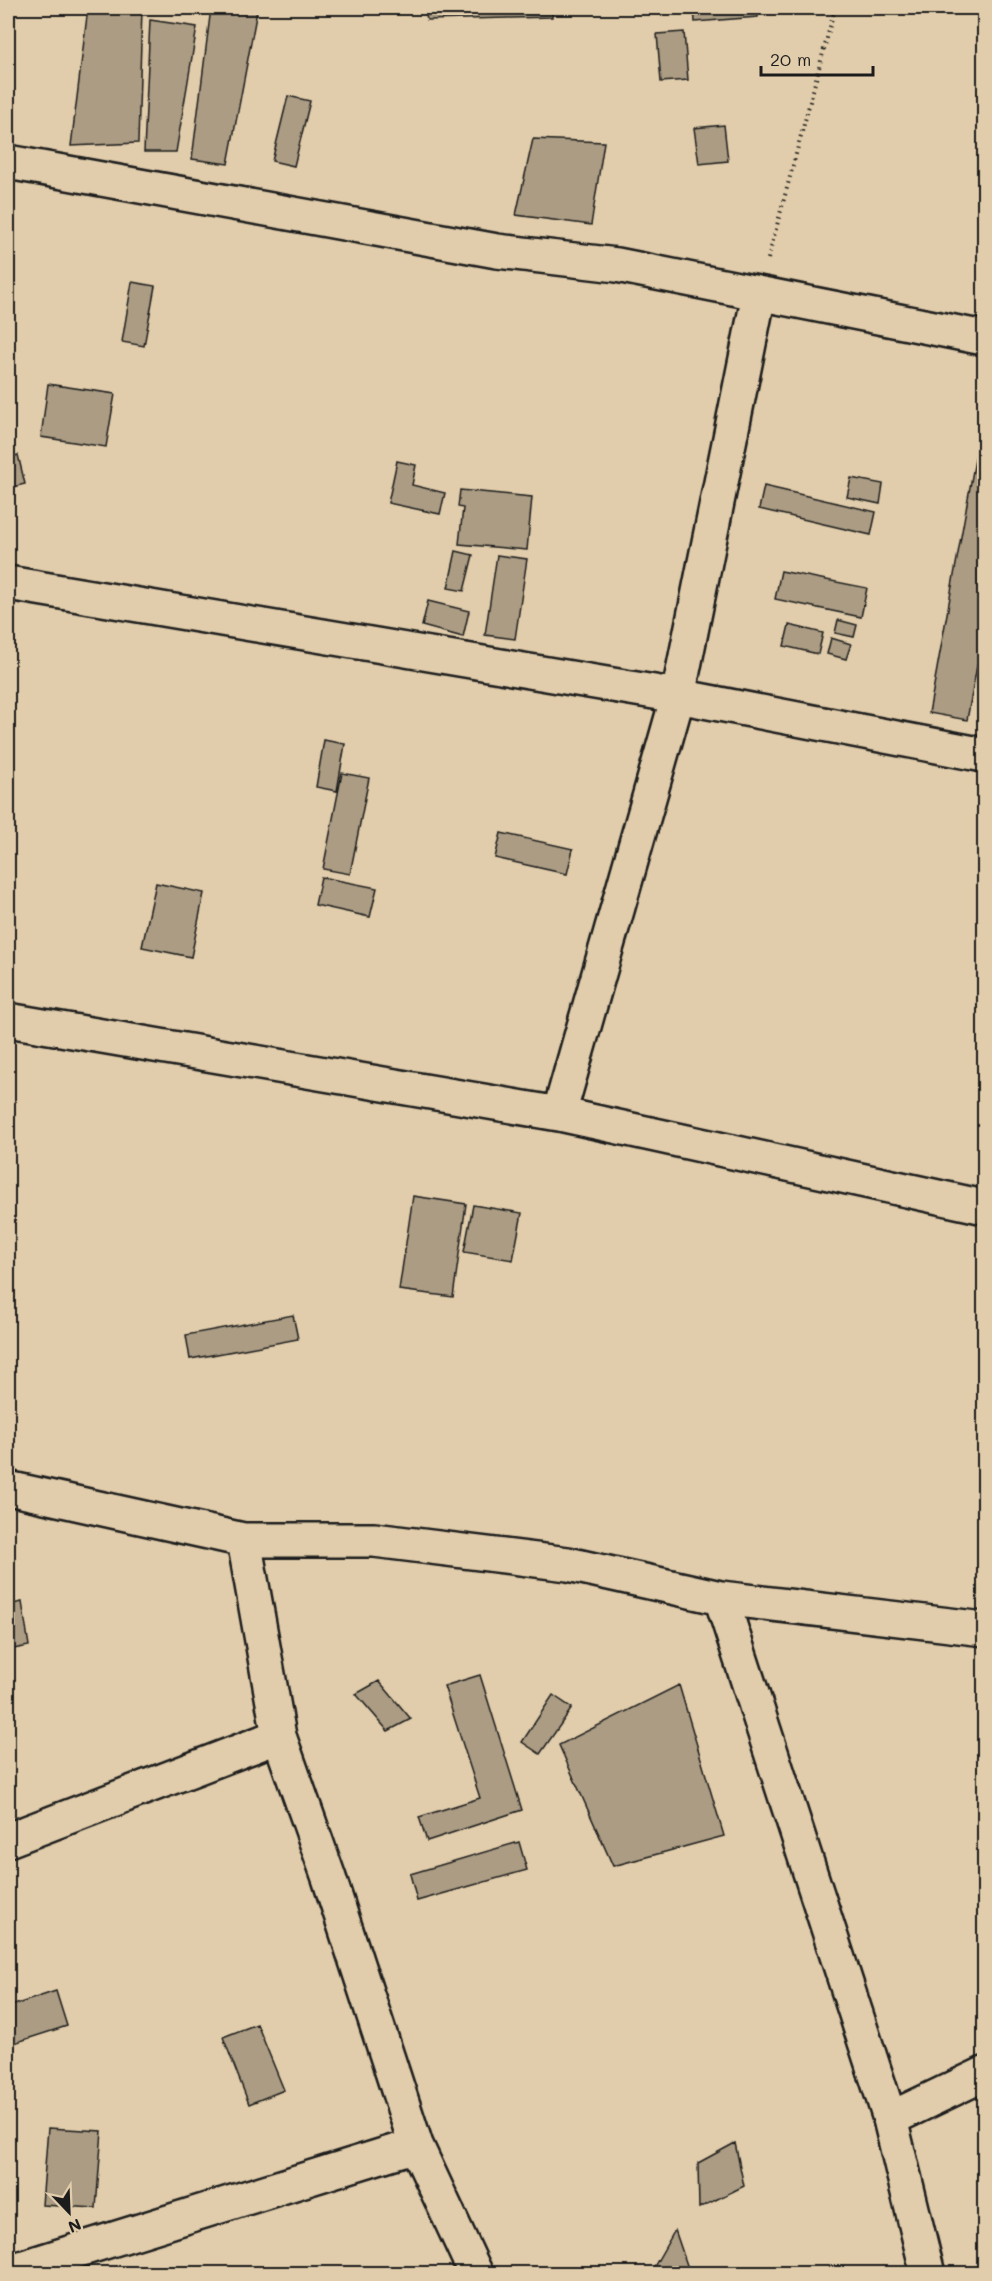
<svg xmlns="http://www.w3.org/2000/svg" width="992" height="2281" font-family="Mali,sans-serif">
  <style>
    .building { fill: #ab9c83; stroke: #1c1c1c; stroke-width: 1.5 }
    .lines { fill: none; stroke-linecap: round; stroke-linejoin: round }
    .minor-casing { stroke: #1c1c1c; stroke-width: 38 }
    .path { stroke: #1c1c1c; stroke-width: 4; stroke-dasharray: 1.5 4.5; stroke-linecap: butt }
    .minor { stroke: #e1cdab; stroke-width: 33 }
  </style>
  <rect width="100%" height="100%" fill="#e1cdab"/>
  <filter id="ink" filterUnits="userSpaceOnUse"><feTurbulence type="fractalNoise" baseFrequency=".0167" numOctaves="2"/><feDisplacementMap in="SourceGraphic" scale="12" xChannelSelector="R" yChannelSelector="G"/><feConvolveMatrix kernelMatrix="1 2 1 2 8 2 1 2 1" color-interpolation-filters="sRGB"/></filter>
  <g filter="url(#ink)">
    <path class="building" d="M88 8H142L138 143 71 146Z
      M211 8 257 11 228 164 192 159Z
      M425 8H552V17L427 20Z
      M694 8H757L758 17 695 22Z
      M150 20 197 27 176 152H144Z
      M684 32 688 80 661 82 657 34Z
      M288 96 310 101 294 166 272 161Z
      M724 125 728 161 699 164 694 128Z
      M533 139 604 142 591 225 516 215Z
      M132 282 155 286 144 346 122 342Z
      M48 384 115 394 106 447 41 437Z
      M984 410V628L967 720 929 713Z
      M18 455 25 484 8 488V458Z
      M397 461 416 465 412 485 445 493 440 514 388 503Z
      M851 478 883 484 880 504 847 497Z
      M764 486 876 512 871 535 759 509Z
      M460 490 532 497 527 550 459 544 463 508 458 507Z
      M456 551 473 555 464 591 448 588Z
      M497 555 527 559 515 639 485 635Z
      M781 571 867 588 861 617 775 599Z
      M428 601 469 611 463 637 422 626Z
      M838 620 857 625 854 637 835 633Z
      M789 625 823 633 818 654 784 646Z
      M831 638 851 644 846 659 827 654Z
      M324 740 345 744 337 791 316 787Z
      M342 773 369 778 350 874 323 869Z
      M501 833 573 849 567 874 495 858Z
      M321 877 377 888 370 917 315 905Z
      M156 883 204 893 191 957 142 947Z
      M413 1196 466 1204 453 1297 399 1290Z
      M473 1205 522 1213 513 1260 464 1252Z
      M293 1315 298 1339 190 1359 186 1335Z
      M22 1602 29 1646 8 1650V1605Z
      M480 1675 522 1810 427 1841 419 1817 480 1798 444 1686Z
      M379 1681 411 1719 388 1731 356 1694Z
      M679 1685 724 1836 613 1866 559 1745Z
      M553 1695 572 1708 540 1754 522 1742Z
      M519 1842 527 1870 417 1901 410 1874Z
      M56 1991 67 2026 8 2045V2007Z
      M257 2024 284 2090 249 2104 223 2037Z
      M48 2128 102 2131 96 2208 42 2205Z
      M735 2143 744 2186 699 2208 698 2163Z
      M675 2230 690 2274H650Z"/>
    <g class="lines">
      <g class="minor-casing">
        <path id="minor" d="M8 162 497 251 617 265 984 338
          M8 583 678 696 984 755
          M8 1020 559 1114 984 1207
          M559 1114 678 696 759 294
          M8 1488 244 1540H374L568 1564 721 1598 984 1629
          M244 1540 279 1736 329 1878 416 2145 476 2274
          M721 1598 890 2119 928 2274
          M8 1840 279 1736
          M890 2119 984 2074
          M8 2272 416 2145"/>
      </g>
      <path class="path" d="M768 259 835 8"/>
      <use href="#minor" class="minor"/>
    </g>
  </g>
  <rect width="992" height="2281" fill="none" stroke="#e1cdab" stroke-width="30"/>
  <rect x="15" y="15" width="962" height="2251" fill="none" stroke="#1c1c1c" stroke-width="2" filter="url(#ink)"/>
  <g transform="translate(69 2212) rotate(157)" stroke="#e1cdab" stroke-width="4.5" paint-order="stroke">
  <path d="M0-4.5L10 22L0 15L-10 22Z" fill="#1c1c1c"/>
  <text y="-9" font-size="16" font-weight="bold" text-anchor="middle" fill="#1c1c1c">N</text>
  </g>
  <path d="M761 66v9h112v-9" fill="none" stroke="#1c1c1c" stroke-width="3"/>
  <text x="770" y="66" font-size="18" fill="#1c1c1c" stroke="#e1cdab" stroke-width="4.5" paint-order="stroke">20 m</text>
</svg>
